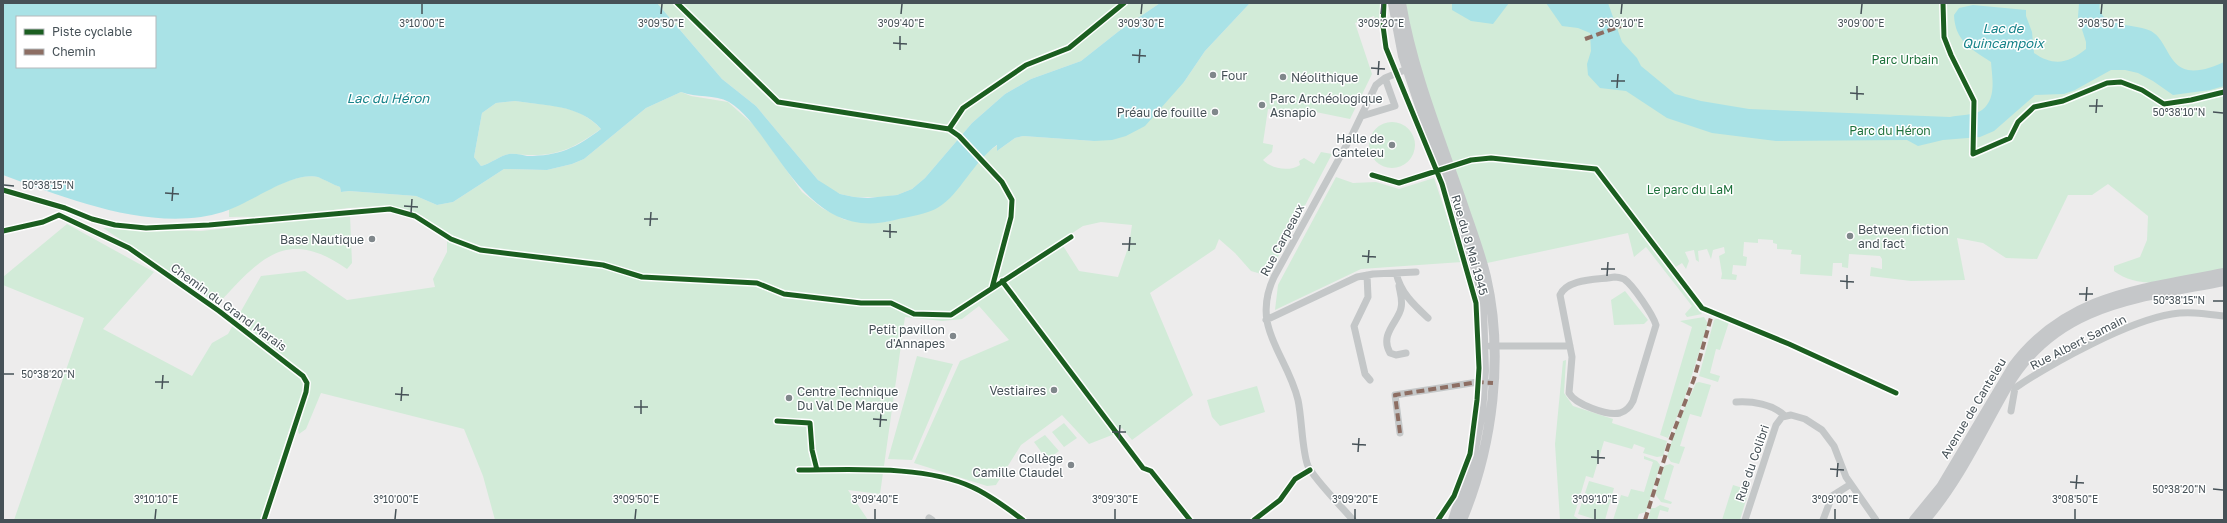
<svg xmlns="http://www.w3.org/2000/svg" width="2227" height="523" font-family="'Golos Text',sans-serif">
	<style>
		.green { fill: #d2ebd8; fill-rule: evenodd }
		.water { fill: #a9e2e6; fill-rule: evenodd }
		.lines { fill: none; stroke-linecap: round; stroke-linejoin: round }
		.street { stroke: #c4c7c8; stroke-width: 7 }
		.secondary { stroke: #c5c7c9; stroke-width: 10 }
		.quiet { stroke: #8d6e63; stroke-width: 4; stroke-dasharray: 8 4; stroke-linecap: butt }
		.cycleway-casing { stroke: #fff; stroke-width: 8 }
		.cycleway { stroke: #1b5e20; stroke-width: 5 }
		.ticks { fill: none; stroke: #465157; stroke-width: 1.5 }
		.poi-dot { fill: #80878b; stroke: #fff; stroke-width: 1.5 }
		.labels { text-anchor: middle; dominant-baseline: central; stroke-width: 3; stroke-linejoin: round; paint-order: stroke }
		.park-label { font-size: 12px; fill: #1d713b; stroke: #fff }
		.poi-label { font-size: 12px; fill: #465157; stroke: #fff; text-anchor: end }
		.street-label { font-size: 12px; fill: #465157; stroke: #fff }
		.water-label { font-size: 13px; font-style: italic; fill: #16838a; stroke: #fff }
		.ticks-label { font-size: 10px; text-anchor: middle; fill: #465157; stroke: #fff; stroke-width: 3; stroke-linejoin: round; paint-order: stroke }
	</style>
	<rect width="100%" height="100%" fill="#edecec"/>
	<path class="green" d="M657 3H1160L1119 31 1081 61 1031 79 1005 94 972 123 925 178 912 189 897 195 883 197H854L840 194 828 188 818 180 756 106 722 79Z
		M1250 3H1380L1379 29 1374 16 1355 23 1372 74 1350 119 1301 109V114L1268 109 1263 143 1273 145 1272 152 1263 160C1272 169 1289 172 1300 165L1299 161 1304 158 1314 164 1321 152 1332 154 1268 276 1251 271 1235 253 1219 239 1215 249 1150 293 1193 395 1132 440 1122 428 1112 435 1089 444 1062 415 1021 445 996 485 987 486 914 463 960 361 1009 340 979 306 962 319 942 321 905 317 880 494 848 490 868 520H495L483 476 464 429 321 393 306 429 299 434 294 415 260 520H14L84 318 3 285V277L67 224 154 272 103 329 192 376 212 343 228 334 261 276 305 271 347 300 435 287 433 279 447 252V233L422 216 390 206 348 208 290 216 229 217V209C252 200 293 171 318 177 322 178 334 185 340 187L341 192 349 191 416 196 437 205 453 202 504 169 547 170 572 164 584 159 646 108 681 92 691 96 728 102 755 126 802 192 822 208 845 220 886 222 939 207 986 153 998 145 997 151 1015 138 1023 136 1094 141 1184 82 1205 51ZM1101 222 1132 225 1129 245 1118 277 1079 271 1060 241 1083 226Z
		M1404 3H2224V270C2190 277 2144 294 2114 271V266L2140 257 2147 240 2148 216 2108 184 2092 195H2068L2037 259 2006 258 1983 243 1957 238 1965 280 1911 281 1870 276 1871 267 1882 269V259L1880 256 1849 254 1848 268 1842 267V263H1833L1832 276 1800 274 1801 255 1791 254 1792 250 1777 249V244L1773 243V240L1758 239V243L1744 242 1743 256 1747 257 1746 266 1733 265 1732 274 1737 275 1736 280 1721 279 1722 274 1719 256 1725 253 1724 247 1713 250 1711 259 1707 249 1698 251 1699 262 1696 260 1694 250 1685 252 1689 261 1686 269 1682 263 1671 270 1639 225 1637 227 1702 314 1687 317 1685 314 1692 306 1646 247 1634 257 1628 233 1487 263 1418 66Z
		M515 101C547 106 577 103 601 129 575 147 560 156 527 155 522 155 515 153 509 154 501 155 490 164 481 166L474 157 482 113 496 103Z
		M1369 145a23 23 0 1 1 46 0a23 23 0 1 1-46 0Z
		M1336 177 1353 183 1376 182 1399 189 1434 178 1462 262 1361 269 1275 310 1278 285Z
		M350 215 352 263 347 269C286 226 260 259 218 304L103 228 201 231Z
		M1625 291 1648 320 1644 324 1614 325 1611 300Z
		M1704 317 1708 324 1684 400 1668 438 1660 435 1692 327 1680 321Z
		M1718 318 1729 322 1720 350 1716 349 1710 373 1720 376 1718 382 1699 376 1714 320Z
		M917 356 953 364 912 460 888 459Z
		M1566 360 1564 393 1573 406 1613 419 1612 423 1667 441 1663 456 1657 457 1643 453 1645 448 1634 444 1632 449 1604 441 1593 478 1586 476 1574 516 1580 520H1560L1555 444 1563 361Z
		M1699 382 1711 385 1701 417 1690 414 1680 446 1685 447 1679 464 1671 462 1667 456 1677 425 1696 383Z
		M1257 386 1265 412 1220 426 1212 417 1207 400Z
		M1064 423 1077 438 1064 447 1052 432Z
		M1045 435 1059 451 1047 460 1034 442Z
		M1644 456 1657 461 1660 465 1646 512 1639 514 1637 520H1613L1621 495 1628 497 1631 489 1644 492 1653 462 1644 459Z
		M1670 464 1674 466 1664 499 1672 502 1671 504 1661 502 1655 494 1664 466Z
		M1589 481 1614 488 1605 520H1597L1578 514Z
		M1733 485 1749 490 1740 520H1722Z
		M1660 505 1669 508 1668 512 1660 510 1657 520H1648L1651 508H1655Z"/>
	<path class="water" d="M3 3H657L722 79 756 106 818 180 840 194 854 197 868 198 897 195 912 189 925 178 972 123 1005 94 1031 79 1081 61 1119 31 1160 3H1250L1205 51 1184 82 1145 126 1126 136 1112 140 1094 141 1023 136 1015 138 997 151V145C973 162 960 194 939 207 926 215 910 216 895 220 830 237 799 188 766 142 756 128 744 111 729 102 715 94 696 98 681 92L646 108 584 159 572 164 547 170 504 169 453 202 437 205 416 196 349 191 341 192 340 187C334 185 323 179 318 177 296 172 263 194 244 203 231 210 215 215 201 217 134 226 64 197 3 175ZM17 17H155V67H17ZM515 101C545 106 579 104 601 129 576 148 559 156 527 156 522 155 515 153 509 154 501 155 490 164 481 166L474 157 482 113 496 103Z
		M1452 3H1509L1493 24 1471 21 1452 10Z
		M1546 3H1608L1622 42 1637 58 1641 66 1675 94 1701 101 1749 109 1950 117C1959 115 1975 115 1982 110 1997 99 1992 77 1991 62 1971 49 1955 41 1954 15L1959 8 1973 5 2026 10V16L2032 32 2034 53C2054 67 2069 63 2086 49V42L2078 17 2079 3H2100C2094 27 2139 24 2151 31 2167 40 2168 66 2188 70 2199 72 2214 67 2224 62V86L2210 90 2173 95 2153 81 2138 73 2125 70H2111L2075 90 2064 94 2035 95 1994 131 1980 137 1943 140 1918 146 1907 140 1776 141 1712 133 1667 118 1626 91 1600 88 1588 75 1587 64 1591 51 1590 33 1578 28 1562 26Z"/>
	<g class="lines">
		<path class="street" d="M1362 116 1395 106 1385 78
			M3 231 43 222 59 215 129 248 219 311 303 376 307 383 306 392 264 520
			M1396 273C1401 293 1413 304 1428 318
			M1367 275 1368 297 1354 326 1365 374 1370 380
			M1615 277C1618 277 1621 278 1624 279 1633 285 1653 315 1656 325L1633 401C1630 407 1627 411 1620 413 1607 416 1575 404 1569 393L1572 357 1560 295C1568 278 1598 280 1615 277Z
			M1399 286C1400 292 1403 301 1401 308 1399 321 1379 334 1390 353L1396 355 1406 353
			M1266 320 1357 277 1373 274 1416 272
			M1490 346H1570
			M1736 402C1752 401 1773 404 1785 416
			M2011 411 2015 388C2052 363 2128 321 2172 314 2189 311 2207 314 2224 316
			M777 421 810 423 812 450 817 470
			M1400 433 1395 395 1478 382 1493 383
			M1143 468 1151 471 1190 520
			M799 470C851 470 925 465 972 487 990 495 1007 508 1023 520
			M929 518 932 520
			M1254 520 1280 500 1295 479 1310 470
			M1353 520C1342 507 1314 479 1308 466 1302 452 1302 418 1298 400 1287 354 1250 328 1274 277L1352 135 1376 85 1385 78 1412 67
			M1745 520 1776 425 1782 417 1791 415 1805 419 1822 430 1834 446 1846 477 1876 520
			M1823 520 1832 496 1851 484"/>
		<path class="secondary" d="M1393 3 1403 56 1470 254 1482 307 1484 371 1481 413 1471 465 1453 520
			M1401 3C1413 73 1440 138 1463 205 1471 229 1480 252 1486 277 1504 355 1493 446 1462 520
			M1914 520 1941 487 2013 366C2067 294 2143 289 2224 273
			M1925 520C1959 481 1981 432 2007 387 2056 303 2138 298 2224 281"/>
		<path class="quiet" d="M1585 39 1621 26
			M1400 433 1395 395 1478 382 1493 383
			M1645 520 1670 441 1694 379 1712 314"/>
		<defs>
			<path id="cycleway" d="M677 3 778 102 949 129 959 136 1002 182 1012 200 1011 217 992 288
				M1384 3 1383 26 1386 48 1442 184 1476 303 1479 368 1477 400 1470 454 1454 496 1438 520
				M1943 3 1944 37 1951 55 1974 101 1973 154
				M949 129 963 108 1026 65 1069 48 1124 3
				M1973 154 2010 138 2018 122 2034 107 2063 101 2107 83 2121 82 2142 90 2164 104 2191 100 2224 92
				M1372 175 1399 183 1471 160 1491 158 1596 169 1702 308 1789 344 1896 393
				M3 190 65 208 92 219 115 225 146 228 209 225 390 209 415 216 451 239 480 250 603 265 642 277 757 283 784 294 861 303H891L914 314 951 315 1071 237
				M3 231 43 222 59 215 129 248 219 311 303 376 307 383 306 392 264 520
				M1002 281 1143 468 1151 471 1190 520
				M777 421 810 423 812 450 817 470
				M799 470C851 470 925 465 972 487 990 495 1007 508 1023 520
				M1254 520 1280 500 1295 479 1310 470"/>
		</defs>
		<use href="#cycleway" class="cycleway-casing"/>
		<use href="#cycleway" class="cycleway"/>
	</g>
	<path class="ticks" d="M422 14V4M661 14 662 4M901 14 902 4M1141 14 1142 4M1381 14 1382 4M1621 14 1622 4M1861 14 1862 4M2101 14 2102 4M893 43 907 44M900 50V36M1132 55 1146 56M1139 63 1140 49M1371 68 1385 69M1378 75 1379 61M1611 81H1625M1617 88 1618 74M1850 93 1864 94M1857 100V86M2089 106H2103M2213 112 2223 113M2096 113 2097 99M4 185 14 186M165 193 179 194M172 201 173 187M404 206 418 207M411 213 412 199M644 219H658M650 226 651 212M883 231 897 232M890 238V224M1122 244H1136M1129 251 1130 237M1362 256 1376 257M1368 263 1369 250M1601 269H1615M1607 276 1608 262M1840 281 1854 282M1847 289V275M2079 294H2093M2086 301 2087 287M2213 301H2223M4 374H14M155 382H169M162 389 163 375M395 394 409 395M401 401 402 387M634 407H648M641 414V400M873 419 887 420M880 427 881 413M1112 432H1126M1119 439 1120 425M1352 444 1366 445M1358 452 1359 438M1591 457 1605 458M1598 464V450M1830 469 1844 470M1837 477 1838 463M2070 482 2084 483M2076 489 2077 475M2213 489 2223 490M155 519 156 509M395 519 396 509M635 519 636 509M875 519V509M1115 519V509M1355 519V509M1595 519V509M1835 519V509M2075 519V509"/>
	<g class="poi-dot">
		<circle cx="1213" cy="75" r="4"/>
		<circle cx="1283" cy="77" r="4"/>
		<circle cx="1262" cy="105" r="4"/>
		<circle cx="1215" cy="112" r="4"/>
		<circle cx="1392" cy="145" r="4"/>
		<circle cx="1850" cy="236" r="4"/>
		<circle cx="372" cy="239" r="4"/>
		<circle cx="953" cy="336" r="4"/>
		<circle cx="1054" cy="390" r="4"/>
		<circle cx="789" cy="398" r="4"/>
		<circle cx="1071" cy="465" r="4"/>
	</g>
	<g class="labels">
		<g class="park-label">
			<text x="1905" y="59">Parc Urbain</text>
			<text x="1890" y="130">Parc du Héron</text>
			<text x="1690" y="189">Le parc du LaM</text>
		</g>
		<g class="poi-label">
			<text x="1221" y="75" text-anchor="start">Four</text>
			<text x="1291" y="77" text-anchor="start">Néolithique</text>
			<text x="1270" y="98" text-anchor="start">Parc Archéologique<tspan x="1270" dy="14">Asnapio</tspan></text>
			<text x="1207" y="112">Préau de fouille</text>
			<text x="1384" y="138">Halle de<tspan x="1384" dy="14">Canteleu</tspan></text>
			<text x="1858" y="229" text-anchor="start">Between fiction<tspan x="1858" dy="14">and fact</tspan></text>
			<text x="364" y="239">Base Nautique</text>
			<text x="945" y="329">Petit pavillon<tspan x="945" dy="14">d'Annapes</tspan></text>
			<text x="1046" y="390">Vestiaires</text>
			<text x="797" y="391" text-anchor="start">Centre Technique<tspan x="797" dy="14">Du Val De Marque</tspan></text>
			<text x="1063" y="458">Collège<tspan x="1063" dy="14">Camille Claudel</tspan></text>
		</g>
		<g class="street-label">
			<text transform="translate(1282 240) rotate(-62)">Rue Carpeaux</text>
			<text transform="translate(1470 245) rotate(74)">Rue du 8 Mai 1945</text>
			<text transform="translate(229 307) rotate(36)">Chemin du Grand Marais</text>
			<text transform="translate(2078 342) rotate(-27)">Rue Albert Samain</text>
			<text transform="translate(1973 408) rotate(-59)">Avenue de Canteleu</text>
			<text transform="translate(1752 463) rotate(-71)">Rue du Colibri</text>
		</g>
		<g class="water-label">
			<text x="2003" y="28">Lac de<tspan x="2003" dy="15">Quincampoix</tspan></text>
			<text x="388" y="98">Lac du Héron</text>
		</g>
	</g>
	<g class="ticks-label">
		<text x="422" y="27">3°10'00"E</text>
		<text x="661" y="27">3°09'50"E</text>
		<text x="901" y="27">3°09'40"E</text>
		<text x="1141" y="27">3°09'30"E</text>
		<text x="1861" y="27">3°09'00"E</text>
		<text x="2101" y="27">3°08'50"E</text>
		<text x="1381" y="27">3°09'20"E</text>
		<text x="1621" y="27">3°09'10"E</text>
		<text x="2179" y="116">50°38'10"N</text>
		<text x="48" y="189">50°38'15"N</text>
		<text x="2179" y="304">50°38'15"N</text>
		<text x="48" y="378">50°38'20"N</text>
		<text x="2179" y="493">50°38'20"N</text>
		<text x="156" y="503">3°10'10"E</text>
		<text x="396" y="503">3°10'00"E</text>
		<text x="636" y="503">3°09'50"E</text>
		<text x="875" y="503">3°09'40"E</text>
		<text x="1115" y="503">3°09'30"E</text>
		<text x="1355" y="503">3°09'20"E</text>
		<text x="1595" y="503">3°09'10"E</text>
		<text x="1835" y="503">3°09'00"E</text>
		<text x="2075" y="503">3°08'50"E</text>
	</g>
	<rect width="2227" height="523" fill="none" stroke="#465157" stroke-width="8"/>
	<rect x="16" y="16" width="140" height="52" fill="#ffffff" stroke="#b5b9bc"/>
	<rect x="24" y="29" width="20" height="6" fill="#1b5e20" stroke="#b5b9bc"/>
	<text x="52" y="36" font-size="12" fill="#465157">Piste cyclable</text>
	<rect x="24" y="49" width="20" height="6" fill="#8d6e63" stroke="#b5b9bc"/>
	<text x="52" y="56" font-size="12" fill="#465157">Chemin</text>
</svg>
